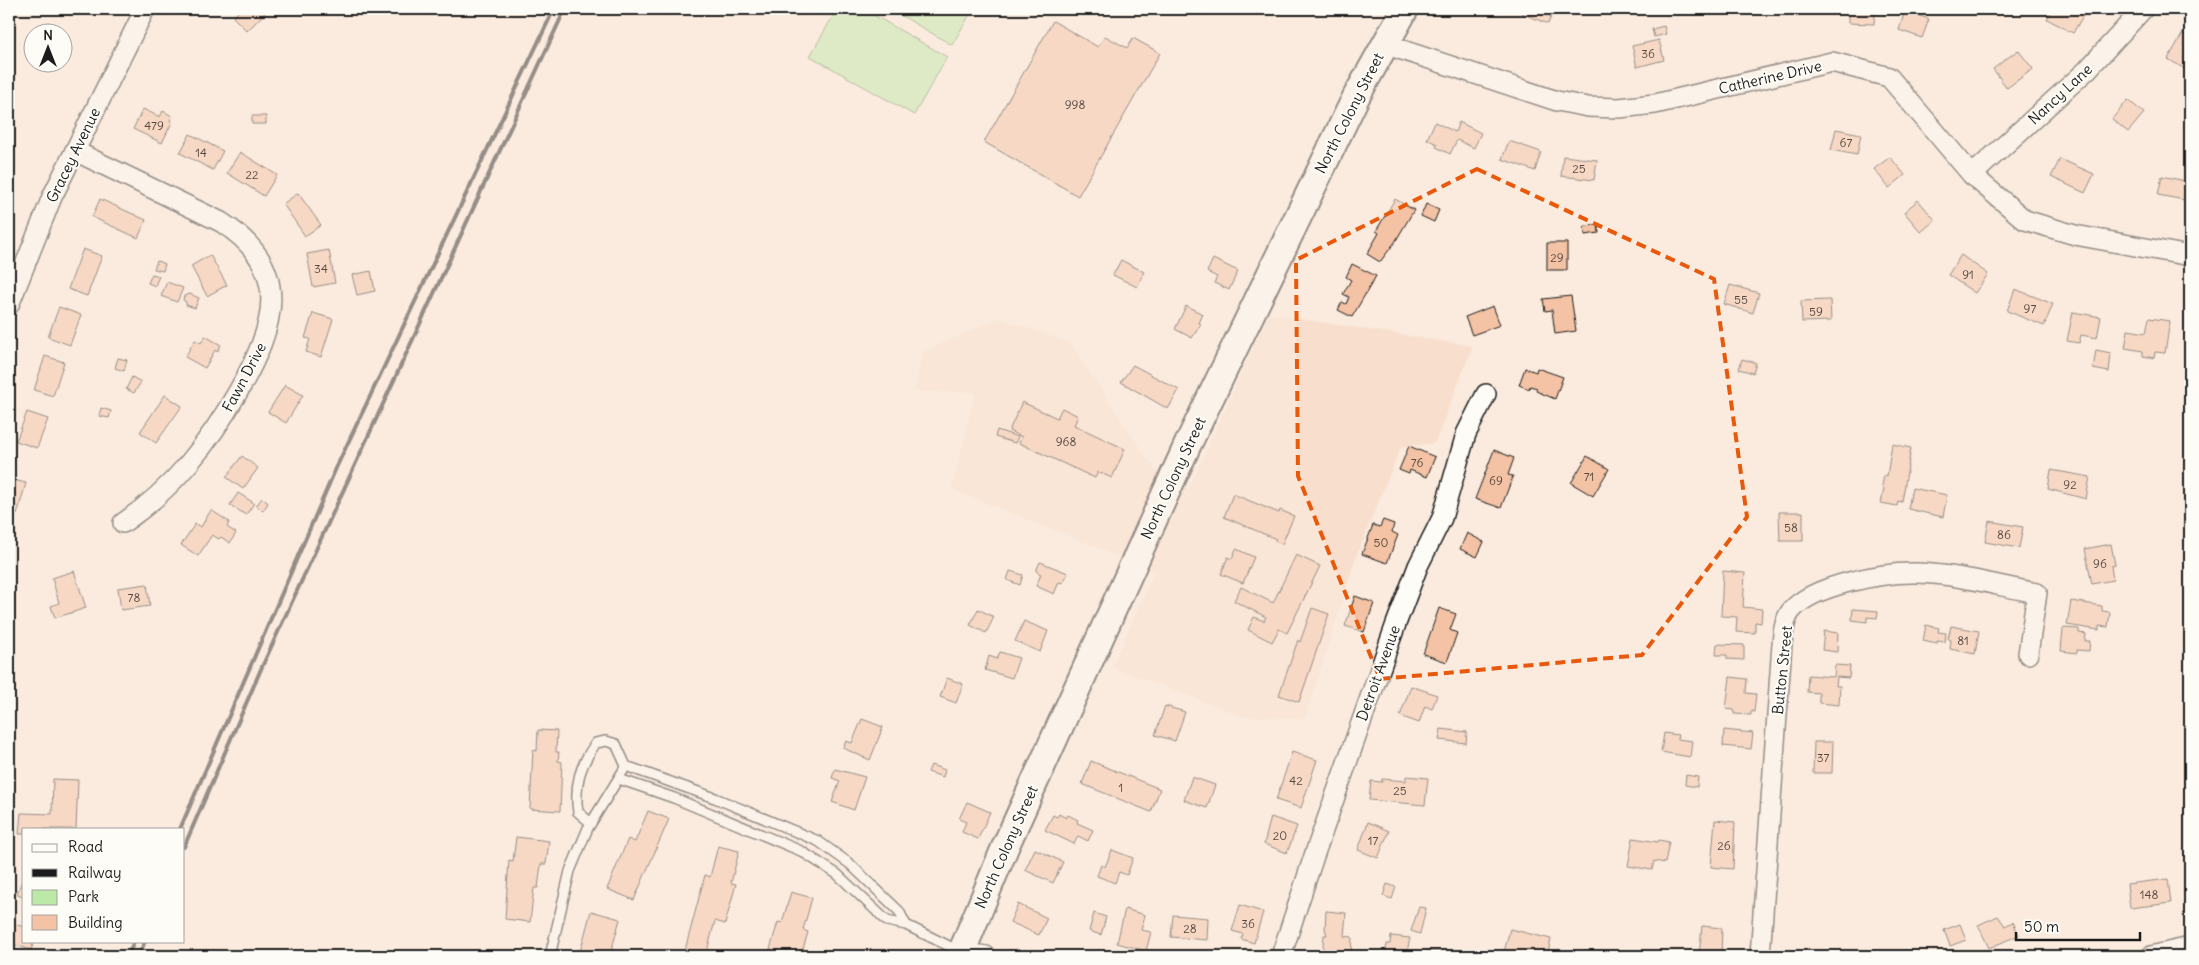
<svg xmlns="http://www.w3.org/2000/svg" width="2199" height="965" font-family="Delius,sans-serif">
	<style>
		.built { fill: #f8dfcd }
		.green { fill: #bde9a6; stroke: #6c8261 }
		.building { fill: #f4c2a4; stroke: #1c1c1c }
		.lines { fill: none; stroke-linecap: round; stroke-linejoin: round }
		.lane-casing { stroke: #1c1c1c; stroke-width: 12 }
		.street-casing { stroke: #1c1c1c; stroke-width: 22 }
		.secondary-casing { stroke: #1c1c1c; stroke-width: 30 }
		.lane { stroke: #fdfcf7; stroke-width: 9 }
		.street { stroke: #fdfcf7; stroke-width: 19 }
		.secondary { stroke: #fdfcf7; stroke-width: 26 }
		.rail { stroke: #1c1c1c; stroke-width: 4 }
		.marked { fill: none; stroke: #e8590c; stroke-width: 4; stroke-dasharray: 10 6; stroke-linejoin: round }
		.labels { text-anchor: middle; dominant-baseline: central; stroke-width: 4; stroke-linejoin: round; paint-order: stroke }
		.number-label { font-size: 12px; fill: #52463e }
		.street-label { font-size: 15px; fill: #1c1c1c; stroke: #fdfcf7 }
	</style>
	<rect width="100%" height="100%" fill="#faebde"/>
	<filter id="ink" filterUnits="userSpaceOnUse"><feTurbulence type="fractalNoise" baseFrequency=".02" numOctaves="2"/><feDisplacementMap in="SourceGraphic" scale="10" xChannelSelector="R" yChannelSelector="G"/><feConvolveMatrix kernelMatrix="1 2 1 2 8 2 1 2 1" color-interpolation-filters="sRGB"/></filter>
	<g filter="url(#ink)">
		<path class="built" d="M1269 314 1473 346 1435 443 1401 447 1356 557 1305 718 1243 716 1112 667 1155 571 952 489 975 392 915 391 922 353 998 318 1070 343 1157 473 1189 488Z"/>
		<path class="green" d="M837 9H863L947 57 914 115 810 56Z
			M890 9H973L952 45Z"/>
		<path class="building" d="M241 9H269L247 31 233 17Z
			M1523 9H1554L1548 24 1521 13Z
			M1848 9H1875L1874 24 1848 23Z
			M2052 9 2062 12 2064 9H2087L2073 33 2047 19Z
			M1905 11 1929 19 1922 38 1899 30Z
			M1053 21 1098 47 1105 36 1127 48 1133 38 1160 53 1078 196 984 142Z
			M1664 26 1666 34 1654 37 1652 29Z
			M2183 33 2190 37V72L2168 59Z
			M1659 40 1664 60 1637 67 1632 46Z
			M2018 50 2033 69 2007 88 1993 69Z
			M2128 100 2144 113 2128 132 2112 119Z
			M143 109 160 117 163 111 172 116 170 121 172 122 162 143 133 129Z
			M252 116H266V124H252Z
			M1435 122 1455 132 1459 122 1481 133 1474 148 1457 140 1450 154 1436 147 1437 144 1427 139Z
			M1836 129 1861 134 1857 155 1831 150Z
			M190 134 223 151 213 170 180 153Z
			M1509 141 1541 152 1535 171 1502 159Z
			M240 152 277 175 264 196 227 173Z
			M1563 156 1597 160 1594 180 1561 176Z
			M1890 157 1905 175 1889 188 1874 169Z
			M2060 159 2094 174 2085 193 2051 177Z
			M2162 176 2190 182V201L2158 195Z
			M298 193 321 225 305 236 283 204Z
			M100 199 146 220 138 238 92 217Z
			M1395 199 1414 210 1395 242 1380 262 1367 254 1379 233 1376 231Z
			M1918 200 1935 220 1921 232 1904 212Z
			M1426 204 1439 210 1434 222 1421 216Z
			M1598 225 1599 233 1585 235 1584 226Z
			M1547 243H1567V270H1547Z
			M83 249 102 256 87 296 68 289Z
			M329 250 335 283 313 287 307 254Z
			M210 255 227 285 207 296 191 266Z
			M1961 255 1988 274 1975 293 1948 275Z
			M1213 259 1238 271 1229 290 1214 283 1217 277 1207 272Z
			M1121 260 1144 272 1137 287 1113 275Z
			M157 261 165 264 163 271 154 269Z
			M1352 264 1376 276 1352 317 1338 310 1342 302 1346 304 1349 297 1343 294 1351 280 1346 277Z
			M371 271 375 291 357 295 352 275Z
			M152 274 159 276 155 286 148 283Z
			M167 282 183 288 177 302 161 296Z
			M1730 285 1759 293 1753 313 1724 304Z
			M2015 289 2053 304 2044 326 2007 311Z
			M190 294 199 298 195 308 186 305V302L183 300 184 296Z
			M1571 296 1576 331 1555 334 1552 310 1545 311 1543 299Z
			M1830 300 1831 321 1802 322 1801 301Z
			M1186 306 1203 314 1199 323 1201 324 1192 338 1175 329Z
			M1493 306 1500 325 1472 335 1465 317Z
			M59 307 81 315 70 345 48 337Z
			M2073 312 2101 317 2097 338 2081 335 2079 343 2067 341Z
			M313 313 333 319 321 357 306 352 310 339 305 338Z
			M2149 318 2170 321 2165 353 2155 352 2154 358 2143 356V351L2125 348 2128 330 2146 333Z
			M205 336 221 345 217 352 215 350 205 368 185 357 195 340 201 343Z
			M2096 350 2111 353 2109 372 2093 369Z
			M45 356 64 362 53 396 34 390Z
			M118 358 127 360 124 371 115 368Z
			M1742 359 1756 363 1753 373 1739 369Z
			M1133 365 1179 390 1168 409 1121 382Z
			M1525 368 1536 372 1537 368 1563 377 1555 399 1536 391 1537 388 1530 386 1529 389 1519 385Z
			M132 377 141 382 134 393 126 389Z
			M285 385 303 395 286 423 268 412Z
			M165 395 182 406 156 443 140 432Z
			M1022 402 1057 418 1062 408 1078 416 1074 425 1125 449 1112 478 1098 472 1095 478 1019 443 1022 437 1009 431Z
			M101 408 111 411 109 418 99 416Z
			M27 412 48 419 37 448 16 441Z
			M997 430 1018 437 1015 443 995 437Z
			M1892 444 1911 448 1902 502 1898 501 1897 506 1881 503 1884 489 1882 486 1884 475 1887 476Z
			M1409 446 1435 457 1427 477 1410 470 1409 474 1399 470Z
			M1494 450 1514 458 1508 475 1513 476 1501 508 1475 499Z
			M242 456 258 468 243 489 226 477Z
			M1587 456 1609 469 1593 496 1571 483Z
			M2051 470 2090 477 2086 499 2048 489Z
			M9 479 26 483 17 515 9 513Z
			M1912 488 1947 495 1943 517 1908 509Z
			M238 493 254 503 246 515 230 505Z
			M1233 494 1279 513 1280 510 1294 516 1282 544 1275 541 1276 539 1224 517Z
			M262 498 268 503 263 511 256 506Z
			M211 510 229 522 227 527 236 533 230 543 221 537 219 539 212 535 198 556 181 545 195 524 201 527Z
			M1779 512H1803V541H1780Z
			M1383 520 1394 524 1392 532 1398 535 1387 563 1362 554 1373 525 1380 527Z
			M1989 521 2023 527 2019 548 1985 542Z
			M1467 533 1484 542 1477 557 1460 549Z
			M2111 544 2115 565 2111 566 2113 580 2092 584 2085 549Z
			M1236 549 1254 557 1243 583 1221 574 1228 557 1232 559Z
			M1296 555 1320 566 1287 633 1279 629 1272 642 1248 630 1254 617 1264 621 1266 617 1234 601 1241 587 1273 603Z
			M1040 562 1068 573 1063 583 1059 582 1054 594 1036 586 1041 574 1036 571Z
			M74 571 86 608 55 618 51 606 59 603 52 578Z
			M1010 571 1023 575 1020 585 1007 580Z
			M1723 571 1745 573 1743 607 1762 609 1761 623 1755 622V633L1736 632 1737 617 1721 616Z
			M147 584 150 606 121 610 118 588Z
			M1355 596 1374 603 1364 632 1345 626Z
			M2071 601 2102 606V611L2110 612 2108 627 2099 626V630L2067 625Z
			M1312 608 1329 614 1299 702 1279 695 1298 640 1300 642Z
			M1439 608 1456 614 1450 630 1457 633 1447 662 1423 654Z
			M978 609 994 617 986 633 970 625Z
			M1853 609 1878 611 1877 618 1867 617V622L1852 620Z
			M1024 621 1048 631 1040 652 1015 641Z
			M1926 625 1939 628 1938 632 1946 633 1945 642 1937 641V644L1923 641Z
			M1951 626 1979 631 1975 654 1950 649 1951 640 1948 639Z
			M2063 628 2079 629V633L2086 634 2085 641H2090L2089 651 2077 650V653L2061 651Z
			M1824 631 1838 633 1837 652 1822 650Z
			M1717 644 1744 645V660L1727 659V655H1716Z
			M1000 652 1019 658 1012 678 985 670 989 656 997 659Z
			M1835 665 1850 666 1849 678 1837 677 1836 686H1840L1839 705 1819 703V693L1807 692 1808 675 1834 677Z
			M1730 677 1747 679 1746 693 1756 694 1754 712 1751 711V715L1734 714V710L1726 709Z
			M947 678 963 684 956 703 940 697Z
			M1411 686 1437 695 1432 709 1425 706 1419 723 1400 716Z
			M1165 706 1185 712 1175 741 1155 735Z
			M862 719 883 727 870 760 843 748 846 741 852 743Z
			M1441 729 1467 732 1466 743 1439 740Z
			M538 730 557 731 556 752H559L558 761 562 762 560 811 530 809 533 750 537 751Z
			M1724 730 1753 733 1751 749 1723 746Z
			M1664 733 1678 735 1677 739 1692 741 1690 757 1661 752Z
			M1814 742H1833L1832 773H1813Z
			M1292 752 1317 760 1301 808 1276 800Z
			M1091 761 1160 789 1151 812 1082 784Z
			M931 765 945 770 943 777 928 772Z
			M835 769 865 777 854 810 832 802 840 781 832 778Z
			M1686 775 1698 777 1697 787 1685 785Z
			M1406 776 1428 778 1425 805 1369 800 1371 781 1382 782V779L1406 781Z
			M1192 777 1215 785 1207 808 1184 800Z
			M53 779 78 780 76 829H24V834H19L21 813 52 814Z
			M967 802 990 812 978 839 962 832 966 822 959 819Z
			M648 811 669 819 634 900 607 889 628 839 635 842Z
			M1059 814 1066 818 1068 815 1078 820 1077 823 1093 830 1088 841 1078 836 1074 844 1045 830 1053 815 1057 817Z
			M1271 817 1297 826 1287 853 1264 844Z
			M1715 820 1735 822 1733 869 1711 867Z
			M1368 822 1389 831 1378 858 1358 850Z
			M516 837 549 841 546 864H541L538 888H534L530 922 505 919 509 860 513 861Z
			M1633 838 1658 842 1659 840 1669 842 1665 863 1654 861 1652 870 1628 866Z
			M718 846 739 851 731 883 736 884 725 924 715 921 706 955 685 950 705 875 710 877Z
			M1035 849 1063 862 1053 883 1025 870Z
			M1112 850 1133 858 1127 875 1119 872 1115 883 1097 876 1101 865 1105 867Z
			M24 875V896L17 894Z
			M2168 879 2171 903 2130 908 2127 884Z
			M1387 884 1396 887 1392 899 1383 896Z
			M791 892 812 898 803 930 808 932 801 956H768L778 922 782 923Z
			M1018 904 1047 918 1039 935 1010 922Z
			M1240 905 1263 912 1254 943 1241 939 1243 934 1232 931Z
			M1419 907 1426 908 1420 934 1411 931Z
			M1125 909 1145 915 1141 930 1151 932 1146 951 1117 943Z
			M591 911 620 919 610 956H579Z
			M1326 911 1346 913 1344 936 1352 937 1351 956H1322L1324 935H1327L1325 929Z
			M1094 913 1106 917 1101 935 1089 931Z
			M1173 915 1208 918 1207 940 1171 937Z
			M1998 916 2005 926 2013 922 2019 935 1989 948 1978 925Z
			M9 922 24 927V941H34L31 950 9 943Z
			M1960 924 1966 940 1950 946 1944 930Z
			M1702 926 1722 928 1721 956H1699Z
			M1510 929 1551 939 1547 956 1533 954V956H1503Z
			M1391 936 1410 938 1406 956H1385L1387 944H1390Z
			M1585 950 1601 952 1602 954 1624 956H1584Z
			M1427 951 1443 952V956H1427Z"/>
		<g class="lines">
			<defs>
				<path id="lane" d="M619 779 674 798 801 851 837 874 887 921 906 925 899 911 850 864 818 841 715 798 626 766
					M906 925 959 951
					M550 956 570 871 588 828 626 766 616 744 606 741 596 743C580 765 574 785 578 812L591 823"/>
				<path id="street" d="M1384 44 1557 101 1588 107 1619 108 1655 104 1832 62 1889 77 1972 175 2025 220 2075 235 2190 256
					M75 151 221 222C294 268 275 326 239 390 209 443 174 488 123 523
					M1972 175 2087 70 2143 9
					M9 305 52 197 145 9
					M961 952 986 956
					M1281 956 1314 856 1396 624 1418 566 1442 518 1466 434 1486 394
					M1760 956 1782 644C1783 633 1784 620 1791 611 1812 585 1884 572 1917 573 1957 574 1998 586 2037 593L2028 654
					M2151 956 2190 947"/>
				<path id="secondary" d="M960 956 1006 845 1188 444 1356 97 1405 9"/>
			</defs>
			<use href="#lane" class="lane-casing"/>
			<use href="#street" class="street-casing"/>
			<use href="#secondary" class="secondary-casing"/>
			<use href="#lane" class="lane"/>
			<use href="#street" class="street"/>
			<use href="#secondary" class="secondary"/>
			<path class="rail" d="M180 829 336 468 554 9
				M184 847 261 669 565 9
				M128 956 134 941
				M139 956 145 941"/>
		</g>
	</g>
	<path d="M0 0H2199V965H0ZM1477 169 1714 279 1747 517 1642 655 1380 679 1298 476 1296 260Z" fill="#faebde" fill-opacity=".55" fill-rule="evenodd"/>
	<path class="marked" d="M1477 169 1714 279 1747 517 1642 655 1380 679 1298 476 1296 260Z"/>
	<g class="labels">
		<g class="number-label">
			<text x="1648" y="53">36</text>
			<text x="1075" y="104">998</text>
			<text x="154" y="125">479</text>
			<text x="1846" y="142">67</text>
			<text x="201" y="152">14</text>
			<text x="1579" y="168">25</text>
			<text x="252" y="174">22</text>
			<text x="1557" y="257">29</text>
			<text x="321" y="268">34</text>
			<text x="1968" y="274">91</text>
			<text x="1741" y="299">55</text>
			<text x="2030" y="308">97</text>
			<text x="1816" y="311">59</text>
			<text x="1066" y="441">968</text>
			<text x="1417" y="462">76</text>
			<text x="1589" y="476">71</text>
			<text x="1496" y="480">69</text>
			<text x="2070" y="484">92</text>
			<text x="1791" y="527">58</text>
			<text x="2004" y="534">86</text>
			<text x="1381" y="542">50</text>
			<text x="2100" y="563">96</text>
			<text x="134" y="597">78</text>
			<text x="1963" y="640">81</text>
			<text x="1823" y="757">37</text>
			<text x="1296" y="780">42</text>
			<text x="1121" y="787">1</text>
			<text x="1400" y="790">25</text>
			<text x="1280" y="835">20</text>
			<text x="1373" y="840">17</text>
			<text x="1724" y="845">26</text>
			<text x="2149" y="894">148</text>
			<text x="1248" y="923">36</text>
			<text x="1190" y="928">28</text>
		</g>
		<g class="street-label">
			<text transform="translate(1770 77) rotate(-13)">Catherine Drive</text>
			<text transform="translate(2060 94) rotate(-43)">Nancy Lane</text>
			<text transform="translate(1349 113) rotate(-63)">North Colony Street</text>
			<text transform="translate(73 155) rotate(-64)">Gracey Avenue</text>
			<text transform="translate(244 377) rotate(-62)">Fawn Drive</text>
			<text transform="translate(1173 478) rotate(-65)">North Colony Street</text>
			<text transform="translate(1782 670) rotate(-84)">Button Street</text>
			<text transform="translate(1378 673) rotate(-70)">Detroit Avenue</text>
			<text transform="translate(1006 847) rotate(-66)">North Colony Street</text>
		</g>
	</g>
	<rect width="2199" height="965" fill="none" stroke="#fdfcf7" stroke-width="30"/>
	<rect x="15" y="15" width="2169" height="935" fill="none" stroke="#1c1c1c" stroke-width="2" filter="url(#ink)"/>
	<rect x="22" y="828" width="162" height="115" fill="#fdfcf7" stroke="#a3a29f"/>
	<rect x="32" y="844" width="25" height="8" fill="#fdfcf7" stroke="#a3a29f"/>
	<text x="68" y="852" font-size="15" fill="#1c1c1c">Road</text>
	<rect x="32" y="869" width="25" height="8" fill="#1c1c1c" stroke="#a3a29f"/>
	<text x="68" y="878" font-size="15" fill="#1c1c1c">Railway</text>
	<rect x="32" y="890" width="25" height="15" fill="#bde9a6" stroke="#a3a29f"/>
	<text x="68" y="902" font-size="15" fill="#1c1c1c">Park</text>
	<rect x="32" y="915" width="25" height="15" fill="#f4c2a4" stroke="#a3a29f"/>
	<text x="68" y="928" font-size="15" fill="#1c1c1c">Building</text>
	<g transform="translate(48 48)"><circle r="24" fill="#fdfcf7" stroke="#a3a29f"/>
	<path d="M0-4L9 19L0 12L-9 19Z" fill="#1c1c1c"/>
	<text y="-8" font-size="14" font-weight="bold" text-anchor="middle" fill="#1c1c1c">N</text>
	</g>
	<path d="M2016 932v8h124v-8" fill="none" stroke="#1c1c1c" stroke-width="2.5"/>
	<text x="2024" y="932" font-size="15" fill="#1c1c1c" stroke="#fdfcf7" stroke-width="4" paint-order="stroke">50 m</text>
</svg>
